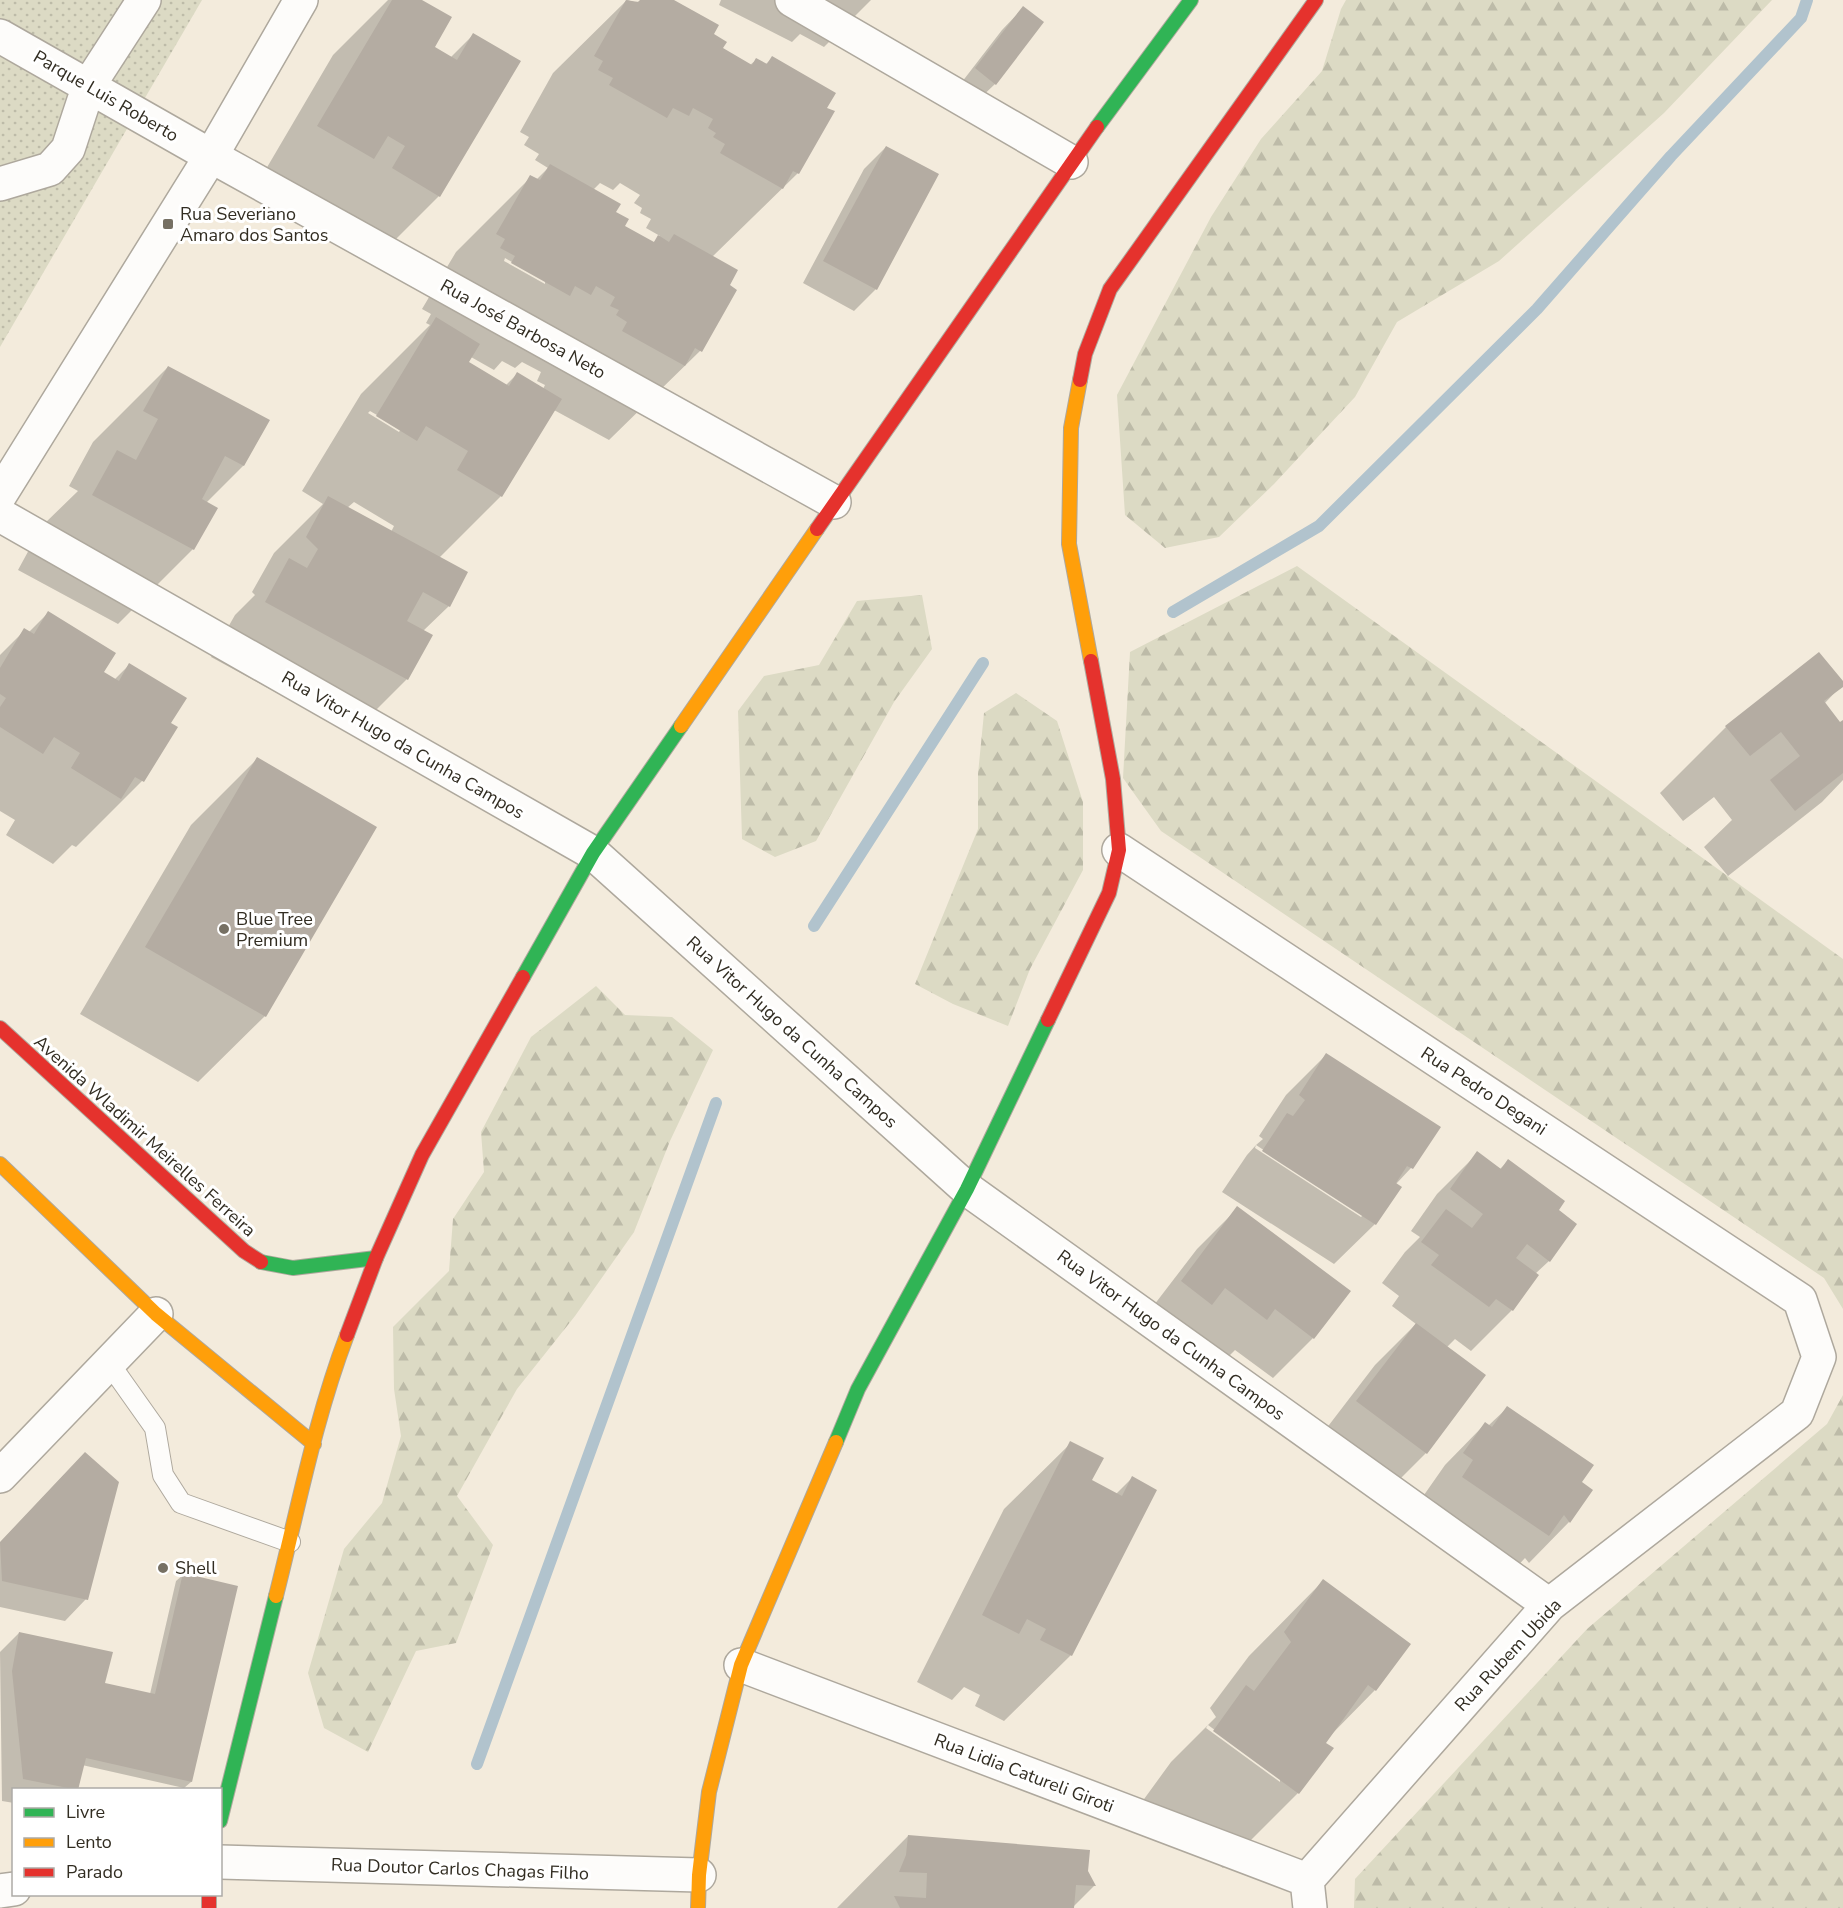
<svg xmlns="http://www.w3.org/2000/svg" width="1843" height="1908" font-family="'Nunito Sans',sans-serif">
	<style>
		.grass { fill: url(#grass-dots) }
		.forest { fill: url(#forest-firs) }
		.shadow { fill: #0003; fill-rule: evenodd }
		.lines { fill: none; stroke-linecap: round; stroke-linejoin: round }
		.stream { stroke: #b1c3cd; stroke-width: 12 }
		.building { fill: #b4aca2 }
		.lane-casing { stroke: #aea89d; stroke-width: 22 }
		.street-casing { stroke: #aea89d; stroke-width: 36 }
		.fast-casing { stroke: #aea89d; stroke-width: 16 }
		.slow-casing { stroke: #aea89d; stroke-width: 16 }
		.jam-casing { stroke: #aea89d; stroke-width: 16 }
		.lane { stroke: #fdfcfa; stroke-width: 20 }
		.street { stroke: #fdfcfa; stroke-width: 33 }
		.fast { stroke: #30b455; stroke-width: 14 }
		.slow { stroke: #ff9f0a; stroke-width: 14 }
		.jam { stroke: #e5322d; stroke-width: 14 }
		.poi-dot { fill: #767063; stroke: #fff; stroke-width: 2 }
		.labels { text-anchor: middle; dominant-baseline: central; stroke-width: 6; stroke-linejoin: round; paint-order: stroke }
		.street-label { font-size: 18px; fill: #322d22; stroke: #fff }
		.poi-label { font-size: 18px; fill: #322d22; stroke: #fff; text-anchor: start }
	</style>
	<defs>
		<pattern id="grass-dots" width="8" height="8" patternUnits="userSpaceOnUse" patternTransform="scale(1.5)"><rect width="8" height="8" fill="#dcdac4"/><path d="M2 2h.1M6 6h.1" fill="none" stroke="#bdbba8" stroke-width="1.8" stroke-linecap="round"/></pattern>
		<pattern id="forest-firs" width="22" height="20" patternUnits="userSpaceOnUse" patternTransform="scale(1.5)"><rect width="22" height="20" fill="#dcdac4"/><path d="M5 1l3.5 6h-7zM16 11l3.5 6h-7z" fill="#bdbba8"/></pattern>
	</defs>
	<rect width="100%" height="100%" fill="#f3ebdc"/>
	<path class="grass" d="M0 0H202L0 347Z"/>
	<path class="forest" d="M1346 0H1772L1664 113 1499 261 1397 322 1355 397 1274 484 1219 537 1165 548 1125 515 1117 395 1211 217 1261 139 1322 71 1341 9Z
		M1297 566 1843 959V1309L1824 1278 1161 831 1123 778 1130 652Z
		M922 595 932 649 894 702 816 841 775 857 742 839 738 711 764 676 819 665 857 601Z
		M1016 693 1057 721 1083 802V870L1030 969 1008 1026 953 1004 915 984 978 829V774L984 713Z
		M596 986 625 1015 672 1017 713 1050 670 1141 634 1232 575 1316 517 1389 457 1496 493 1545 456 1643 416 1651 368 1752 324 1728 308 1673 344 1549 382 1503 401 1436 394 1389 393 1327 449 1271 453 1219 484 1172 481 1132 531 1037Z
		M1843 1395V1908H1354L1355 1879 1587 1629 1827 1424Z"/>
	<path class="shadow" d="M388 0H419L433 47 450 58 473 35 439 196 373 262 252 193 333 55Z
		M627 0 634 2 671 0 712 35 721 49 750 65 756 60 765 65 772 58 825 108 798 173 712 257 700 351 609 440 554 410 501 496 439 558 449 606 423 631 407 679 352 734 211 657 235 615 255 595 252 592 274 553 323 504 302 491 361 394 430 325 426 323 431 314 422 309 456 252 531 177 536 180 548 168 535 160 539 154 524 145 529 137 520 132 553 73ZM600 183 613 190 620 183 640 195 634 203 642 208 640 213 651 219 646 228 660 236 653 243 623 227 614 212 593 190ZM505 258 545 281V284L504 261ZM471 357 494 370 502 361 515 368 522 362 541 372 537 381 545 385 543 389 517 374 505 386 467 363ZM370 411 401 429 399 432 368 413ZM354 502 394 526 391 532 347 508Z
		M721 0H871L824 47 800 34 792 42 719 5Z
		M1023 8 995 84 973 105 955 91 1002 30Z
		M886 147 876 289 854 311 803 283 864 169Z
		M168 367 268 420 243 466 206 503 193 549 118 624 18 570 42 526 78 491 69 486 93 442Z
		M48 613 102 673 114 680 129 665 142 781 76 847 72 845 53 864 6 835 15 820 0 811V655L25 630 28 633Z
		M1843 684 1824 704 1840 724 1843 722V780L1822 802 1728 876 1704 847 1732 820 1714 797 1683 821 1660 793 1726 727Z
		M257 759 265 1016 198 1082 80 1014 191 825Z
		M1326 1055 1439 1127 1411 1168 1396 1184 1375 1224 1334 1264 1222 1192 1247 1155 1256 1145 1255 1148 1361 1217 1363 1215 1256 1145 1263 1139 1259 1136 1286 1095Z
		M1478 1153 1500 1169 1508 1161 1557 1211 1549 1261 1535 1274 1537 1276 1512 1310 1471 1351 1455 1339 1446 1348 1484 1375 1426 1453 1385 1494 1316 1442 1375 1365 1416 1324 1392 1306 1399 1296 1382 1283 1405 1252 1420 1237 1411 1231 1437 1194Z
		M1238 1208 1313 1338 1273 1378 1235 1350 1225 1360 1141 1322 1197 1249Z
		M1507 1408 1580 1482 1591 1490 1569 1522 1529 1563 1525 1558 1508 1576 1422 1518 1434 1501 1424 1495 1445 1465 1485 1424 1488 1426Z
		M1071 1443 1090 1481 1116 1494 1132 1478 1071 1655 1004 1721 975 1706 980 1695 964 1687 952 1700 917 1682 1004 1509Z
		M64 1475 86 1599 65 1621 0 1607V1543Z
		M183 1575 191 1782 184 1788 82 1765 76 1790H14V1803L2 1801 0 1652 19 1633 103 1684 150 1694 176 1581Z
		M1323 1581 1409 1644 1375 1690 1325 1741 1298 1793 1223 1868 1139 1806 1171 1762 1216 1717 1210 1708 1249 1656ZM1208 1725 1280 1778V1782L1206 1728Z
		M908 1836 1087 1871 1094 1886 1072 1908H837Z"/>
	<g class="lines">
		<path class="stream" d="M1173 612 1319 526 1537 309 1671 156 1801 18 1807 0
			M814 926 983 663
			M477 1764 716 1103"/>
	</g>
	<path class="building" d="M392 0H422L452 17 435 47 457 60 473 33 521 61 440 197 392 168 405 146 388 136 374 159 317 126Z
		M626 0 638 2 640 0H674L719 25 714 34 727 42 723 48 752 65 756 58 767 64 772 56 836 93 827 108 835 111 799 174 793 171 783 189 720 153 725 144 713 137 716 133 708 128 713 119 693 108 689 116 673 108 667 118 609 85 613 78 598 70 603 61 594 56Z
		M1023 6 1044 22 996 85 975 68Z
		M886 146 939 174 877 290 823 261Z
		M550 164 621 204 616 212 629 219 625 226 654 242 658 235 669 242 674 234 738 270 730 285 737 290 702 352 695 348 685 366 622 331 627 322 616 315 619 310 610 306 615 297 596 286 591 295 575 286 570 296 511 263 515 256 500 248 505 239 496 234 530 175 540 180Z
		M436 317 480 344 469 362 509 386 517 372 562 399 502 497 457 470 468 451 426 426 417 441 376 416Z
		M168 366 270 420 244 466 225 456 202 499 218 508 194 550 92 495 117 450 136 460 158 419 143 411Z
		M328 496 468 572 450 607 423 592 407 621 433 635 408 680 265 602 289 558 307 568 318 549 306 537Z
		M48 611 116 653 104 672 119 681 129 663 187 698 171 723 178 727 144 782 135 777 121 799 71 768 80 753 54 737 43 754 0 727V707L6 698 0 694V668L24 628 34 634Z
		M1819 652 1843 681V687L1824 701 1840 722 1843 720V773L1795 811 1770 780 1800 756 1781 732 1750 756 1725 726Z
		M257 757 377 827 266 1017 145 947Z
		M1326 1053 1441 1127 1413 1169 1407 1166 1396 1183 1402 1187 1376 1225 1262 1151 1287 1113 1293 1116 1305 1100 1299 1095Z
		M1477 1151 1501 1169 1508 1159 1565 1201 1559 1210 1577 1224 1550 1262 1527 1244 1516 1258 1539 1275 1513 1311 1496 1299 1489 1307 1431 1265 1439 1255 1421 1242 1446 1209 1472 1228 1483 1214 1450 1189Z
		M1237 1206 1351 1291 1314 1339 1275 1309 1267 1320 1225 1288 1212 1305 1181 1281Z
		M1416 1323 1486 1375 1427 1454 1356 1401Z
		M1507 1406 1594 1465 1582 1482 1593 1490 1570 1523 1564 1515 1549 1536 1462 1477 1473 1460 1463 1453 1485 1422 1492 1427Z
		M1070 1441 1104 1458 1092 1480 1122 1496 1132 1476 1157 1490 1072 1656 1040 1640 1046 1629 1027 1619 1019 1634 982 1615Z
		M85 1452 119 1482 88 1600 2 1581 0 1542Z
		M183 1573 238 1586 192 1782 86 1758 78 1790 23 1779 12 1671 19 1632 113 1652 105 1683 155 1694Z
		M1323 1579 1411 1644 1376 1691 1368 1685 1326 1743 1334 1748 1299 1794 1213 1731 1246 1685 1254 1691 1291 1642 1284 1632Z
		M908 1835 1090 1850 1088 1871 1096 1886 1076 1885 1074 1908H900L894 1896 926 1898 927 1873 899 1872 906 1855Z"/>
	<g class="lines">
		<defs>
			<path id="lane" d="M109 1363 155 1428 163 1475 181 1503 290 1542"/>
			<path id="street" d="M792 0 1071 162
				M0 36 211 156 834 502
				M0 184 50 169 68 149 89 85 144 0
				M0 495 211 156 301 0
				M0 515 593 853 967 1189 1549 1605
				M1119 850 1800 1300 1819 1357 1797 1413 1549 1605 1307 1880 1310 1908
				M0 1476 156 1314
				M741 1665 1307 1880
				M220 1862 699 1875
				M0 1891 14 1889"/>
			<path id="fast" d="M1097 127 1191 0
				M523 977 593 853 681 726
				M261 1262 293 1268 376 1258
				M836 1442 858 1389 967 1189 1048 1020
				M220 1821 276 1596"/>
			<path id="slow" d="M1080 380 1071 428 1069 544 1091 661
				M681 726 817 529
				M0 1164 156 1314 314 1444
				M276 1596C298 1509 315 1419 347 1335
				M698 1908 699 1875 709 1792 741 1665 836 1442"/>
			<path id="jam" d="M1080 380 1085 354 1110 289 1316 0
				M817 529 1097 127
				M1048 1020 1109 893 1119 850 1113 779 1091 661
				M0 1028 244 1251 261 1262
				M347 1335 376 1258 422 1155 523 977
				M209 1894V1908"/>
		</defs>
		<use href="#lane" class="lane-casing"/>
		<use href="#street" class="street-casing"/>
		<use href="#fast" class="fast-casing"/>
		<use href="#slow" class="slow-casing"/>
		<use href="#jam" class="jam-casing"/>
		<use href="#lane" class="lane"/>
		<use href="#street" class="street"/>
		<use href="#fast" class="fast"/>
		<use href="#slow" class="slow"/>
		<use href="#jam" class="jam"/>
	</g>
	<g class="poi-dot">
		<rect x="162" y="218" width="12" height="12" rx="3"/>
		<circle cx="224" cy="929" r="6"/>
		<circle cx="163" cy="1568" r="6"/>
	</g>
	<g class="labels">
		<g class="street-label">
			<text transform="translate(106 96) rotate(30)">Parque Luis Roberto</text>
			<text transform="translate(523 329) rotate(29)">Rua José Barbosa Neto</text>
			<text transform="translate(403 745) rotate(30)">Rua Vitor Hugo da Cunha Campos</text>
			<text transform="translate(792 1032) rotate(42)">Rua Vitor Hugo da Cunha Campos</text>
			<text transform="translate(1484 1091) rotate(33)">Rua Pedro Degani</text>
			<text transform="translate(145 1136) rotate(42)">Avenida Wladimir Meirelles Ferreira</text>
			<text transform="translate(1171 1335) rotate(36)">Rua Vitor Hugo da Cunha Campos</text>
			<text transform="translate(1508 1655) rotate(-47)">Rua Rubem Ubida</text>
			<text transform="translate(1024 1773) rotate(21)">Rua Lidia Catureli Giroti</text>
			<text transform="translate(460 1869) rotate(2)">Rua Doutor Carlos Chagas Filho</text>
		</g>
		<g class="poi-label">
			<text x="180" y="214">Rua Severiano<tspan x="180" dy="21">Amaro dos Santos</tspan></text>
			<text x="236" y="919">Blue Tree<tspan x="236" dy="21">Premium</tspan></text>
			<text x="175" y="1568">Shell</text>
		</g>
	</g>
	<rect x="12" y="1788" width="210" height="108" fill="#ffffff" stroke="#adaba7" stroke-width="1.5"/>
	<rect x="24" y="1808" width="30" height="9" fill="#30b455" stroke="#adaba7" stroke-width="1.5"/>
	<text x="66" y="1818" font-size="18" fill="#322d22">Livre</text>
	<rect x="24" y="1838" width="30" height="9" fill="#ff9f0a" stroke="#adaba7" stroke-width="1.5"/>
	<text x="66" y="1848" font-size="18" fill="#322d22">Lento</text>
	<rect x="24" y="1868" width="30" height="9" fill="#e5322d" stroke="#adaba7" stroke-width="1.5"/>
	<text x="66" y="1878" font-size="18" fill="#322d22">Parado</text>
</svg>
